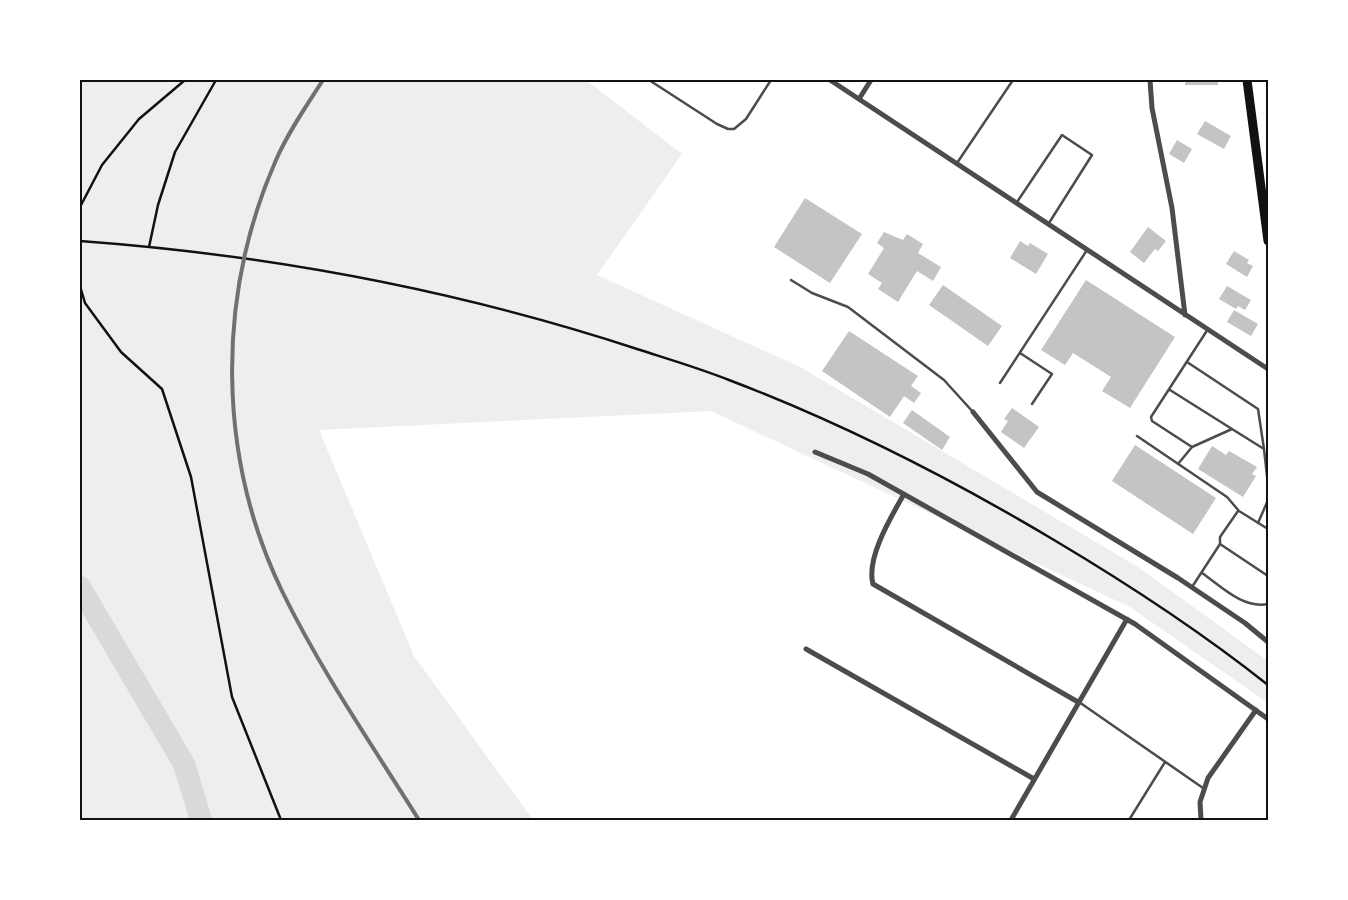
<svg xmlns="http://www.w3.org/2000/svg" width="1348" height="900" font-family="Figtree,sans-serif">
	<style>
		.green { fill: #eee }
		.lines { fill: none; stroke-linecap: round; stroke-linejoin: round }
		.river { stroke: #d9d9d9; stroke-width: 22 }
		.building { fill: #c4c4c4 }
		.path { stroke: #111; stroke-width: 2.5 }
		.service { stroke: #4c4c4c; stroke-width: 2.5 }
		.minor { stroke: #4c4c4c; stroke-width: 5 }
		.primary { stroke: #111; stroke-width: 9 }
		.rail { stroke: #707070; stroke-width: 4 }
		.neatline { fill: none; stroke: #111; stroke-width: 2 }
	</style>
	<rect width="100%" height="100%" fill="#fff"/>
	<path class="green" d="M80 80H586L682 154 597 275 800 367 1138 567 1268 661V703L1130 607 711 411 319 430 414 656 533 820H80Z"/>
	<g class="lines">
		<path class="river" d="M80 587 184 764 201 820"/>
	</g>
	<path class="building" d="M1185 80H1218V85H1185Z
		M1205 121 1231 136 1224 149 1197 134Z
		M1177 140 1192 149 1184 163 1169 154Z
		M805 198 862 234 830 283 774 247Z
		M1148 227 1166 241 1158 251 1155 249 1144 263 1130 252Z
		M884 232 903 240 907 234 923 244 918 253 941 267 933 281 917 271 898 302 878 289 882 283 868 274 884 248 877 243Z
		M1020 241 1028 246 1030 243 1048 254 1036 274 1010 258Z
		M1234 251 1249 260 1247 263 1253 266 1247 277 1226 264Z
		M1086 280 1175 337 1130 408 1102 391 1111 377 1073 353 1065 365 1041 350Z
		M943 285 1002 326 988 346 929 305Z
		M1227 286 1251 300 1245 310 1238 306 1236 309 1219 299Z
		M1234 310 1258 324 1251 336 1227 322Z
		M849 331 918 376 911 386 921 393 914 403 904 396 890 417 822 371Z
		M1012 408 1039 427 1024 448 1001 432 1008 421 1004 419Z
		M912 410 950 437 942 450 903 423Z
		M1135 445 1216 498 1193 534 1112 481Z
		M1212 446 1226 455 1229 451 1257 467 1252 474 1256 476 1243 497 1198 469Z"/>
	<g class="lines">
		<path class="path" d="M80 207 102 165 139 119 185 80
			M80 241C272 255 454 289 637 349 668 359 699 368 729 380 842 423 950 478 1054 540 1128 584 1200 631 1268 685
			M149 247 158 205 175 152 216 80
			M80 286 85 303 121 352 162 389 191 477 232 697 281 820"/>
		<path class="service" d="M649 80 717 124 728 129H734L746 119 771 80
			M957 163 1013 80
			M1017 202 1062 135 1092 155 1049 223
			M791 280 812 293 848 307 944 380 973 412
			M1020 353 1052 374 1032 404
			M1187 362 1258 409 1264 449
			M1000 383 1087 250
			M1170 390 1232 429
			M1137 436 1227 497 1239 511 1268 529
			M1192 447 1152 421 1151 417 1208 329
			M1178 464 1192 447 1232 429 1264 449 1268 485
			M1258 523 1268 500
			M1220 544V537L1238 511
			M1202 573C1222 587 1243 609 1268 604
			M1192 587 1220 544 1268 576
			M1079 702 1203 788
			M1129 820 1165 762"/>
		<path class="minor" d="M830 80 1268 369
			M1150 80 1152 108 1172 208 1185 315
			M859 99 871 80
			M973 412 1037 492 1178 578 1245 623 1268 642
			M815 452 868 474 1135 624 1268 719
			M904 494C891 517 866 558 873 584L1078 702
			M806 649 1034 779
			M1011 820 1127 619
			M1201 820 1200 802 1208 778 1256 710"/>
		<path class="primary" d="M1247 80 1268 241"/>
		<path class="rail" d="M323 80C307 105 288 132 276 160 216 297 217 456 282 591 321 671 372 745 419 820"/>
	</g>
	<rect width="1348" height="900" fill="none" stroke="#ffffff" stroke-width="162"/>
	<rect x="81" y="81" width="1186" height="738" class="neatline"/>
</svg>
